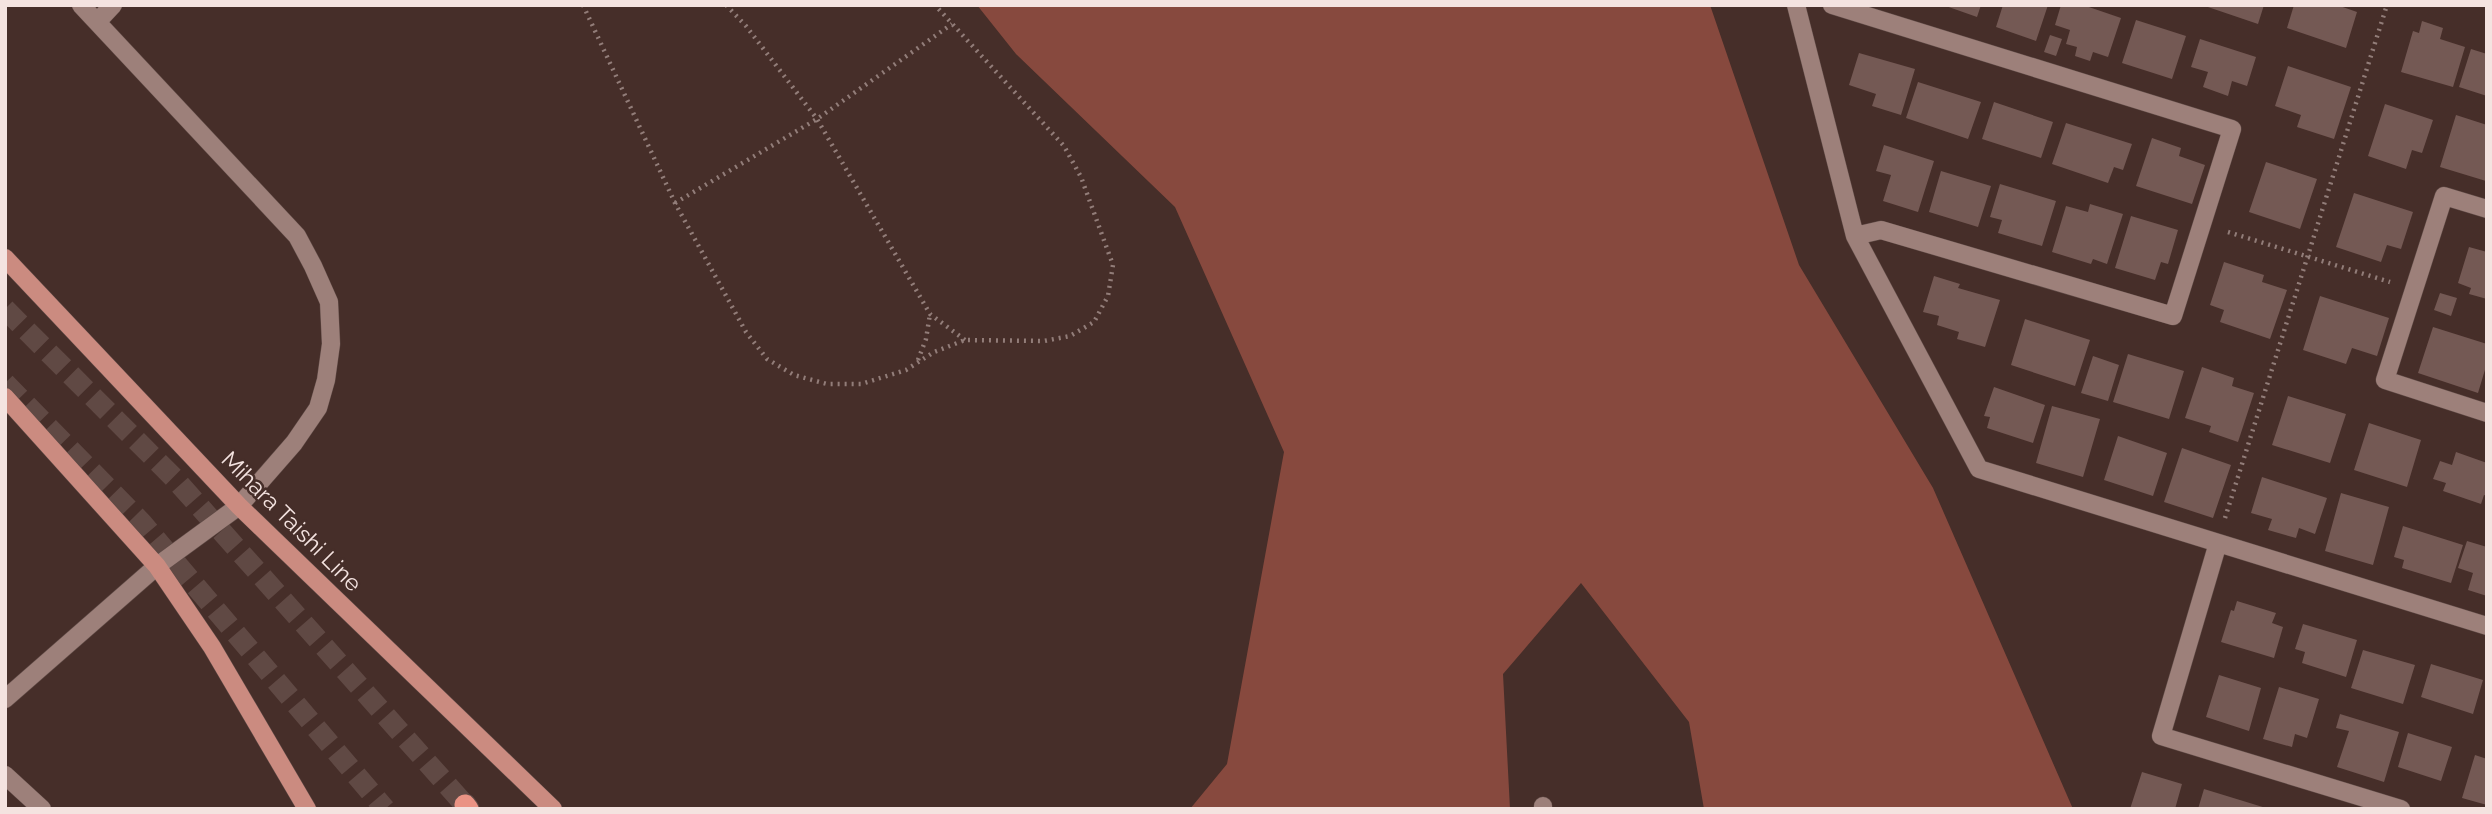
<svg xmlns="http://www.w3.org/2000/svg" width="2492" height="814" font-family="Raleway,sans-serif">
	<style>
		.green { fill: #87493e }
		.building { fill: #745954 }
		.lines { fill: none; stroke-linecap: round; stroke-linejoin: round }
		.motorway-tunnel { stroke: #604944; stroke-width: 21; stroke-dasharray: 21 10; stroke-linecap: butt }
		.minor-casing { stroke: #604b47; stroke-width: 19 }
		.tertiary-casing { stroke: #604b47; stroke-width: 19 }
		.primary-casing { stroke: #604b47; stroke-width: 19 }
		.motorway-casing { stroke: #604b47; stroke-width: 23 }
		.path { stroke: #927d79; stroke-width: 4.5; stroke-dasharray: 2 5; stroke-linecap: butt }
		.minor { stroke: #9d807a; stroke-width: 18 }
		.tertiary { stroke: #9d807a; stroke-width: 18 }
		.primary { stroke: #cb8b80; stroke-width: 18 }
		.motorway { stroke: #ea9384; stroke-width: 21 }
		.labels { text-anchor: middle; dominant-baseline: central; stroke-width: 5; stroke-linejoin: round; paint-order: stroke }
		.street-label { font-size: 23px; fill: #f4e3e0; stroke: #462e29 }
	</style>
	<rect width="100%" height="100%" fill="#462e29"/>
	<path class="green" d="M977 5H1710L1799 265 1933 488 2073 809H1704L1689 722 1581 583 1503 674 1510 809H1190L1227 764 1284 452 1175 207 1016 54Z"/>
	<path class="building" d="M1943 5H1981L1977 17Z
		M2003 5H2048L2036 41 1996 27Z
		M2061 5H2083L2121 18 2108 57 2093 52 2090 61 2075 56 2077 47 2066 44 2070 30 2055 25Z
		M2202 5H2264L2258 24Z
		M2294 5H2337L2357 12 2346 48 2287 28Z
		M2136 20 2186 36 2172 79 2122 63Z
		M2422 21 2443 28 2440 39 2465 47 2453 87 2401 72 2413 31 2419 33Z
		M2050 35 2062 39 2056 56 2044 52Z
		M2200 39 2256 57 2247 86 2232 81 2228 96 2203 87 2208 72 2191 67Z
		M2471 49 2487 54V96L2459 87Z
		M1859 53 1915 69 1901 115 1872 106 1876 94 1849 85Z
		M2288 66 2351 87 2334 139 2297 127 2301 115 2275 106Z
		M1918 82 1981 102 1968 139 1906 118Z
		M1994 102 2053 122 2041 158 1982 139Z
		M2385 104 2433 120 2422 153 2412 150 2406 169 2368 156Z
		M2456 115 2487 125 2486 181 2440 167Z
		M2066 123 2132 144 2123 170 2114 167 2108 183 2052 164Z
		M2152 138 2181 148 2179 156 2205 165 2192 204 2136 186Z
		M1884 145 1934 161 1918 212 1883 201 1891 175 1876 171Z
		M2266 162 2317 179 2300 229 2249 212Z
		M1941 171 1991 186 1978 227 1929 212Z
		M2000 184 2056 201 2042 246 1998 233 2002 220 1990 217Z
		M2354 193 2413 212 2401 249 2387 245 2381 262 2336 247Z
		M2090 204 2123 214 2107 264 2093 259 2091 264 2052 252 2066 206 2088 212Z
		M2131 216 2178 230 2168 264 2161 262 2155 280 2115 268Z
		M2469 247 2487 252V299L2469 294 2471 288 2458 283Z
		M2224 262 2264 275 2262 282 2287 290 2270 339 2220 322 2224 310 2210 305Z
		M1934 276 1960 284 1958 288 2000 300 1985 347 1957 339 1959 332 1937 325 1939 316 1923 312Z
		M2440 293 2457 298 2451 316 2434 310Z
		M2320 296 2389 318 2377 356 2352 348 2346 364 2303 350Z
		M2025 319 2090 340 2075 386 2011 365Z
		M2433 327 2487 344V363L2478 393 2418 373Z
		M2128 354 2184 371 2169 419 2113 402Z
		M2093 356 2119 365 2108 401 2081 393Z
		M2202 367 2234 378 2232 386 2254 393 2238 442 2209 432 2211 426 2185 418Z
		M1994 387 2045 405 2033 443 1987 428 1990 417 1984 416Z
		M2288 396 2346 414 2330 463 2272 445Z
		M2052 406 2100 419 2083 477 2036 463Z
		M2369 423 2421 440 2407 487 2354 470Z
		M2118 436 2167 453 2153 496 2104 480Z
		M2182 448 2231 465 2213 518 2164 502Z
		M2456 452 2487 463V496L2484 495 2481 504 2443 491 2446 483 2433 479 2440 461 2452 465Z
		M2262 477 2327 498 2315 534 2299 528 2296 538 2268 530 2272 519 2251 513Z
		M2341 493 2389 507 2373 565 2325 551Z
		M2403 526 2463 545 2451 583 2402 568 2404 560 2394 557Z
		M2467 541 2487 547V596L2468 590 2473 573 2458 568Z
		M2237 601 2276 613 2272 623 2283 627 2274 658 2221 642 2231 610 2234 611Z
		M2303 624 2357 640 2346 677 2302 663 2305 652 2295 649Z
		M2363 650 2415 665 2403 704 2351 688Z
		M2431 664 2483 680 2473 714 2421 697Z
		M2219 675 2261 688 2249 731 2206 717Z
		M2279 687 2319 699 2307 738 2295 734 2292 747 2263 739Z
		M2340 714 2399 732 2384 782 2337 767 2349 731 2336 728Z
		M2408 733 2452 747 2441 781 2398 767Z
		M2475 755 2487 759V805L2462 798Z
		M2142 772 2182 784 2175 809H2130Z
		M2204 789 2266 808V809H2198Z"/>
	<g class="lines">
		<path class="motorway-tunnel" d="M5 309 175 479 465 805
			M5 383 142 523 385 809"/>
		<defs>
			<path id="minor" d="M1796 5 1855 236 1979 469 2487 626
				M1832 5 2232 129 2173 316 1881 230 1855 236
				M2487 209 2444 196 2385 380 2487 413
				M2218 543 2161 736 2401 809
				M5 775 42 809
				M1543 806V809"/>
			<path id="tertiary" d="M98 21 113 5
				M5 699 157 566 239 506 294 443 318 408 326 380 331 344 329 302 313 266 297 236 81 5"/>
			<path id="primary" d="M5 258 239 506 553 809
				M5 397 157 566 212 647 307 809"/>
			<path id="motorway" d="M465 805 468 809"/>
		</defs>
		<use href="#minor" class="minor-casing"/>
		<use href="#tertiary" class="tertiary-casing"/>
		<use href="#primary" class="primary-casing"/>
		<use href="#motorway" class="motorway-casing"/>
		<path class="path" d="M583 5 675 203 746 332 767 359 794 375 827 384H861L906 370 934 352 965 340 1044 341 1070 336 1094 322 1108 296 1113 265 1081 177 1064 146 935 5
			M726 5 746 26 817 119 930 314 965 340
			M675 203 817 119 952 24
			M2228 232 2390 282
			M918 360 926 339 930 314
			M2225 518 2387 5"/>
		<use href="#minor" class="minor"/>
		<use href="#tertiary" class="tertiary"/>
		<use href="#primary" class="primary"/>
		<use href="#motorway" class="motorway"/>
	</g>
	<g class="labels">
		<g class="street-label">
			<text transform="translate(292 521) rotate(45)">Mihara Taishi Line</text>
		</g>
	</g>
	<rect width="2492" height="814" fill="none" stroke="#f4e3e0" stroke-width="14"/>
</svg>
